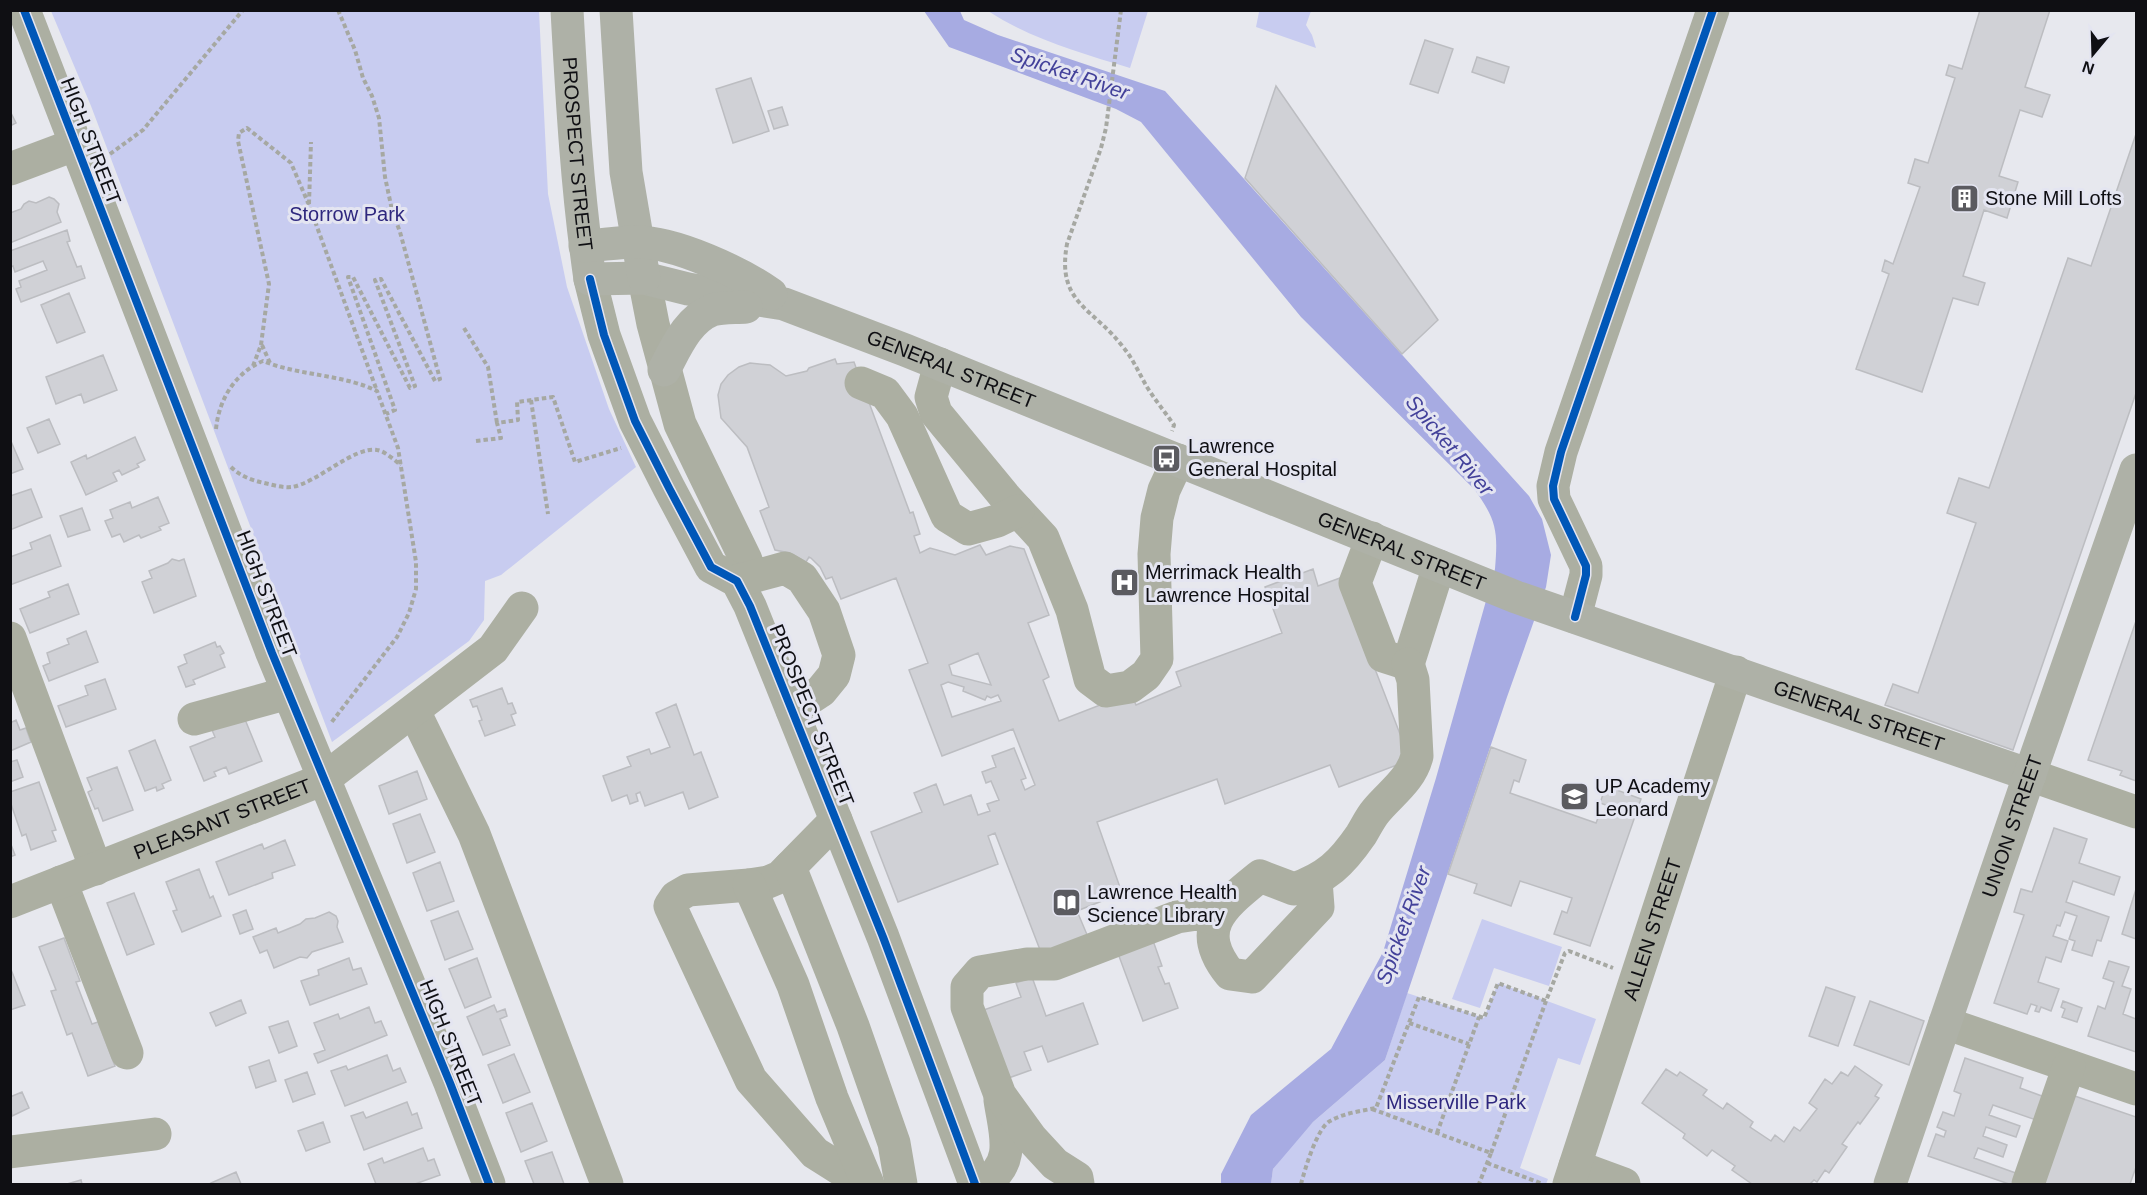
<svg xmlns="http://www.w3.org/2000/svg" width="2147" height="1195" font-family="Helvetica,sans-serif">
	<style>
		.green { fill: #c8ccf0 }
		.water { fill: #a7abe2 }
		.building { fill: #d0d1d6; stroke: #bcbdc1; stroke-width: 1.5; fill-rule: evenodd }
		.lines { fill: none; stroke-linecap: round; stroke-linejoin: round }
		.path { stroke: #a6a8a2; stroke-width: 4; stroke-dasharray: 4.5 3; stroke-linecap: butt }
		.minor { stroke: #acafa2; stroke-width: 33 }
		.major { stroke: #aeb1a7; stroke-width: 33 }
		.cycleway-casing { stroke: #e4e5f1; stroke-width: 11 }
		.cycleway { stroke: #0057b8; stroke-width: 8 }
		.labels { text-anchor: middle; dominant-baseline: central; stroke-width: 6; stroke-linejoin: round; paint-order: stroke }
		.street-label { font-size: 20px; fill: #0f0f13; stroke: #e4e5f1 }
		.poi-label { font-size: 20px; fill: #0f0f13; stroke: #e4e5f1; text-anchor: start }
		.park-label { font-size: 20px; fill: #2e277e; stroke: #e4e5f1 }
		.water-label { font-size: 21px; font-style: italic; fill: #43419a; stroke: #e4e5f1 }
	</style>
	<rect width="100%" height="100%" fill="#e7e8ee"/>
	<path class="green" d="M51 11H539L548 194 567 287 609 409 636 467 501 575 485 581 484 620 469 641 332 742 91 106Z
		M988 11H1148L1130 68C1081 53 1031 39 988 11Z
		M1254 11H1311L1306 25 1312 35 1316 48 1256 27 1259 12Z
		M1482 919 1562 947 1549 986 1494 968 1480 1008 1452 999Z
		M1498 983 1596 1019 1580 1065 1558 1058 1520 1168 1548 1179 1546 1184H1271L1273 1169 1294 1142 1313 1122 1385 1060 1407 993 1484 1018Z"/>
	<path class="water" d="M924 11H960L964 20 998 35 1165 91 1529 496 1542 519 1551 555 1546 587 1507 697 1385 1060 1313 1122 1273 1169 1271 1184H1221V1174L1251 1115 1331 1049 1383 952 1436 778 1495 569C1498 532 1497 521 1475 490L1301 317 1141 122 1116 109 949 47Z"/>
	<path class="building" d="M1980 10H2050L2025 87 2050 95 2042 117 2020 110 1999 176 2018 182 2007 218 1984 210 1963 276 1985 283 1978 305 1953 298 1922 392 1856 369 1889 274 1882 271 1885 260 1893 264 1920 187 1908 183 1915 159 1928 163 1955 78 1946 75 1949 65 1962 69Z
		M1425 40 1453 49 1438 93 1410 84Z
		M1477 57 1509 67 1504 83 1472 72Z
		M751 78 769 131 733 143 716 89Z
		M1276 86 1438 320 1402 354 1245 178Z
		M782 107 788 125 774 129 768 111Z
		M10 111 16 123 10 126Z
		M2136 134V393L2013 750 1885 705 1893 684 1918 693 1976 523 1947 513 1959 478 1989 488 2068 258 2091 266Z
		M49 197 54 199 59 204 57 212 61 222 10 243V213L21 209 24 204 29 201 36 203Z
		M67 230 70 241 67 242 77 267 81 266 85 278 21 302 16 289 21 287 19 281 47 270 43 261 15 272 13 266 10 267V251Z
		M69 293 85 332 57 343 41 305Z
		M103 355 117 390 84 403 81 394 56 404 46 377Z
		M835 359 837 364 854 362 910 513 913 512 920 534 914 536 920 553 930 548 955 555 980 545 986 555 1010 546 1024 549 1049 615 1028 623 1049 677 1043 680 1059 721 1131 693 1136 705 1181 686 1176 672 1282 633 1265 587 1313 569 1318 586 1340 578 1410 760 1339 787 1330 765 1225 804 1217 779 1097 822 1122 893 1077 911 1088 937 1042 955 995 833 988 836 998 864 898 902 871 832 922 812 914 793 936 784 944 805 971 795 978 815 990 811 987 804 999 800 991 781 986 783 982 772 996 767 992 756 1014 748 1026 778 1021 780 1025 790 1035 785 1013 729 942 756 909 670 928 663 896 578 841 599 832 577 826 579 820 567 811 558 809 557 806 562 790 553 775 550 760 511 769 507 747 447 721 418 718 395 721 384 728 375 739 367 750 363 770 365 786 376 807 371 809 368ZM978 653 991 685 952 675 949 665ZM948 682 964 687 963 691 985 700 987 696 991 698 998 695 1001 701 952 717 941 685Z
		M49 419 60 444 38 453 27 428Z
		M135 437 145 460 137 464 139 467 122 475 119 470 113 473 117 481 86 495 71 462 86 455 87 459Z
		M10 439 23 469 10 474Z
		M31 489 42 517 10 530V496Z
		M158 497 169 523 159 527 161 530 141 538 139 535 124 542 120 534 112 537 105 521 113 518 110 510 130 502 132 508Z
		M82 508 90 530 68 537 60 516Z
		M50 535 61 566 10 585V557L32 549 30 543Z
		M172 559 179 561 184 559 196 596 154 613 142 582 152 578 149 571 168 563Z
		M68 584 79 614 30 633 20 609 50 597 48 592Z
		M2136 621V781L2120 775 2122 771 2088 760Z
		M86 631 98 662 49 681 43 666 50 663 47 653 69 644 67 639Z
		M215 642 217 647 220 646 224 653 220 655 225 667 193 680 195 684 186 687 178 667 187 663 184 655Z
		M105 679 116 709 66 727 58 706 88 695 85 686Z
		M502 688 508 704 512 703 516 713 511 715 515 725 485 736 479 721 482 720 477 706 473 707 470 700Z
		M676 704 694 755 701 752 718 797 689 809 683 792 645 806 640 792 636 794 638 801 630 804 627 795 612 801 603 776 631 766 627 757 649 749 651 754 670 747 656 713Z
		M244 717 262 761 229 774 226 767 214 772 216 776 204 781 190 747 215 737 212 730Z
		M16 720 20 730 26 728 31 742 10 751V723Z
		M155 740 171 780 162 784 164 788 157 791 156 787 145 791 129 751Z
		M1491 747 1526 760 1519 782 1514 780 1510 793 1596 823 1600 813 1606 815 1609 806 1600 803 1606 786 1641 799 1590 946 1554 934 1562 911 1567 913 1572 898 1520 881 1511 906 1474 893 1477 884 1448 874Z
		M17 760 23 777 10 782V762Z
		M117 767 133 810 103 821 98 808 95 809 88 792 92 790 87 778Z
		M417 771 427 799 389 814 379 786Z
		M39 782 56 830 52 831 56 841 31 850 26 834 22 836 10 801V792Z
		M420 814 435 852 407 863 393 824Z
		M2054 828 2087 839 2079 863 2120 877 2114 895 2073 881 2066 902 2109 917 2101 941 2097 940 2092 956 2072 950 2075 941 2069 939 2077 916 2065 912 2060 926 2057 925 2053 936 2068 941 2061 962 2046 957 2038 982 2059 989 2051 1011 2041 1007 2039 1012 2035 1011 2037 1006 2031 1004 2027 1014 1994 1003 2024 915 2014 912 2021 889 2032 892Z
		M285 840 295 865 272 873 273 878 229 895 216 862 262 844 264 849Z
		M10 842 15 855 10 857Z
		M440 862 454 901 427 911 413 873Z
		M199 869 210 898 213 896 221 916 182 932 173 911 177 910 166 882Z
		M2136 889V939L2122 934Z
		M134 893 154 944 127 955 107 903Z
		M246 910 253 929 240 934 233 915Z
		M458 911 473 949 445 960 431 921Z
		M329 912 336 916 338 921 337 927 343 942 312 952 307 958 300 957 274 968 267 950 260 953 253 937 276 928 278 933 300 924 306 919 315 918Z
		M1151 935 1162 966 1158 967 1165 984 1169 983 1178 1008 1143 1021 1116 948Z
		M64 938 80 981 76 982 92 1024 98 1022 115 1066 88 1076 72 1033 67 1035 51 991 56 990 39 947Z
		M349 958 353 970 361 968 367 984 310 1005 301 981 319 975 318 970Z
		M477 958 491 997 465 1008 449 969Z
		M2109 961 2129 967 2122 986 2131 989 2123 1014 2136 1019V1052L2088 1036 2098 1006 2105 1009 2114 982 2103 978Z
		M10 967 25 1005 10 1010Z
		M1032 977 1046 1016 1083 1003 1098 1044 1048 1062 1042 1046 1024 1052 1031 1070 1003 1080 978 1012 1021 997 1016 983Z
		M1826 987 1855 997 1838 1046 1809 1036Z
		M241 1000 246 1013 216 1026 210 1013Z
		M1870 1001 1924 1021 1909 1065 1854 1045Z
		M2063 1001 2082 1008 2077 1022 2062 1017 2065 1009 2061 1007Z
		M494 1005 497 1012 505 1009 507 1016 500 1019 510 1045 483 1055 467 1017Z
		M369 1007 375 1023 381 1021 387 1035 318 1063 314 1054 325 1050 314 1023 338 1014 340 1019Z
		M288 1021 297 1046 279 1053 269 1027Z
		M514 1054 530 1092 503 1103 488 1065Z
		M387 1055 393 1071 400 1068 406 1082 345 1106 331 1071 346 1066 348 1070Z
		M1965 1058 2023 1078 2020 1088 2050 1099 2042 1122 1993 1105 1989 1115 2020 1126 2016 1137 1986 1127 1983 1136 2007 1145 2003 1157 1978 1148 1974 1158 2024 1176 2021 1184H2009L1928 1156 1936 1134 1944 1137 1946 1131 1937 1127 1943 1112 1954 1116 1961 1094 1954 1091Z
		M269 1060 276 1081 256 1088 249 1067Z
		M1855 1066 1882 1085 1875 1096 1879 1098 1860 1124 1858 1122 1842 1144 1847 1147 1829 1173 1825 1170 1817 1182 1814 1180 1810 1184H1752L1732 1170 1735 1166 1712 1150 1707 1156 1683 1138 1685 1134 1642 1103 1666 1069 1677 1076 1680 1072 1707 1090 1703 1095 1723 1109 1727 1103 1753 1122 1750 1127 1771 1141 1775 1135 1784 1142 1794 1127 1800 1131 1817 1109 1809 1103 1825 1079 1832 1084 1841 1072 1848 1076Z
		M307 1072 315 1094 293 1102 285 1080Z
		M22 1092 29 1108 12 1116 10 1097Z
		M2066 1093 2136 1117V1167L2130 1184H2036Z
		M407 1102 412 1115 417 1113 422 1128 364 1150 351 1116 363 1112 366 1118Z
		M532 1103 547 1141 521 1152 506 1113Z
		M323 1122 330 1142 306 1151 298 1131Z
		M423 1148 428 1161 434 1159 440 1175 415 1184H376L368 1164 382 1158 384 1163Z
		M552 1152 564 1184H534L525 1161Z
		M236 1172 241 1184H212L211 1183Z
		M81 1180 82 1184H67Z"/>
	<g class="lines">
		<path class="path" d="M338 10 355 50 363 78 372 96 379 118 385 177 392 210 400 232 440 379 435 381 381 279 375 280 415 386 410 388 353 277H348L395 410 386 414
			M1121 10 1106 128 1101 148 1067 244C1056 304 1094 308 1123 347 1133 359 1139 373 1147 387 1155 400 1165 412 1174 425L1172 431
			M110 154 143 130 243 10
			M309 204 311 142
			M464 328 488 367 497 423
			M262 345 270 363
			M253 366 261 345 269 284 238 141 239 133 247 128 291 163 309 205 377 391
			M531 400 548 514
			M216 429C219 399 235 373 263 361 300 376 342 374 377 391L398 448 416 562V589L409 613 397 637 331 723
			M476 441 501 438 497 423 518 420 517 402 553 397 575 462 621 448
			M231 467C240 476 251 480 264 483 273 485 283 488 292 487 317 483 354 446 377 450 385 451 394 460 401 465
			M1409 1023 1469 1044
			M1372 1109 1491 1153 1479 1184
			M1437 1133 1479 1017
			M1491 1153 1546 1001
			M1487 1163 1543 1184
			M1301 1184C1305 1169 1317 1128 1330 1121 1344 1113 1361 1111 1376 1108L1419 997 1484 1018 1498 983 1546 1001 1565 953 1569 951 1613 968"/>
		<g class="minor">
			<path d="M24 10 272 653 450 1083 489 1184"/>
			<path d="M10 169 74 145"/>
			<path d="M644 278 653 324 680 424 746 560 737 581"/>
			<path d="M590 279 604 335 635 421 669 488 711 567 737 581 750 606 883 937 975 1184"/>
			<path d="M940 364 931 397 936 413 1006 498 1043 538 1072 610 1090 679 1106 691 1130 687 1146 675 1157 659 1154 554 1157 518 1164 490 1178 460"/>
			<path d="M861 383 885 393 902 416 947 516 968 529 997 521 1018 511"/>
			<path d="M1372 538 1355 583 1383 656 1408 664 1439 566"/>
			<path d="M737 581 785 568 802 578 824 611 839 655 834 675 821 691 792 710"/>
			<path d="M1575 617 1586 575V566L1554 499 1553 486 1561 452 1713 10"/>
			<path d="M10 638 96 869"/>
			<path d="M414 711 474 834 607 1184"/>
			<path d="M194 719 288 693"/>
			<path d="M2030 775 2136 812"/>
			<path d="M836 820 780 877 768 882 749 885 688 890 676 897 670 906 751 1080 815 1153 864 1184"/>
			<path d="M790 867 853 1026 894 1143 901 1184"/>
			<path d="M1316 881 1318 907 1252 977 1230 974C1193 928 1223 906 1260 876L1294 889C1327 877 1341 864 1361 835 1366 827 1370 818 1376 811 1391 793 1411 780 1417 756L1413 680 1408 664"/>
			<path d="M61 882 127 1053"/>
			<path d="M749 885 793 985 832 1098 868 1184"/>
			<path id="s1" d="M10 902 324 779 493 649 522 608"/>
			<path d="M1945 1023 2136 1089"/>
			<path d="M10 1152 155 1134"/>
			<path d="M1575 1166 1624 1184"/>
			<path d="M983 1184C1017 1163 1005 1134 1000 1100"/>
			<path d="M1078 1184 1077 1178 1055 1164 1031 1138 1000 1095 967 1007V987L980 972 1027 964H1054L1177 917 1197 914 1216 919"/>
			<path id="s2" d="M1569 1184 1736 672"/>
			<path d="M2028 1184 2069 1066"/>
		</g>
		<g class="major">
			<path id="s3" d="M567 10C572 100 577 190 590 279L644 278 688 289 784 304 905 350 1516 597 2030 775"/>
			<path d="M616 10 626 172 644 278"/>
			<path d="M585 246C602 245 620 242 637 242 675 242 740 272 771 294"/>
			<path d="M664 370C676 348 687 320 712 310 722 307 736 308 746 307"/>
			<path id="s4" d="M1890 1184 2025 788 2136 470"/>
		</g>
		<defs>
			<path id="cycleway" d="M24 10 272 653 450 1083 489 1184
				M590 279 604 335 635 421 669 488 711 567 737 581 750 606 883 937 975 1184
				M1575 617 1586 575V566L1554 499 1553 486 1561 452 1713 10"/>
		</defs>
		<use href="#cycleway" class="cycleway-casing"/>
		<use href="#cycleway" class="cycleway"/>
	</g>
	<defs>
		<symbol id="building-square" viewBox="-11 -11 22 22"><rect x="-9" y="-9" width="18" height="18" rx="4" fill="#5b5b60" stroke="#e4e5f1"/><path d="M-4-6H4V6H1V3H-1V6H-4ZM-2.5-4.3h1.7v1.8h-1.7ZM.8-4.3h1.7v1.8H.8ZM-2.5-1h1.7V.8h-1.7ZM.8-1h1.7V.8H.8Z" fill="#fff"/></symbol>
		<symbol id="bus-square" viewBox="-11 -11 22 22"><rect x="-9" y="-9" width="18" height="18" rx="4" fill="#5b5b60" stroke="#e4e5f1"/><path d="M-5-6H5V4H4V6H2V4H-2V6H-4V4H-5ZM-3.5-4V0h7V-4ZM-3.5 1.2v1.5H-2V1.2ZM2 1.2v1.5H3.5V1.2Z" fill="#fff"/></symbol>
		<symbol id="hospital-square" viewBox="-11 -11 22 22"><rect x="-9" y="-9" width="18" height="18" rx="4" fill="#5b5b60" stroke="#e4e5f1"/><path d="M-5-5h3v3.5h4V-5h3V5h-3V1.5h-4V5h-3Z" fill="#fff"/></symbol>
		<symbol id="school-square" viewBox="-11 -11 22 22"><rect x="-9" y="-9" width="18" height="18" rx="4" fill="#5b5b60" stroke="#e4e5f1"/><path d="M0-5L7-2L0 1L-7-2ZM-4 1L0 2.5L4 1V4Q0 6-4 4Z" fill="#fff"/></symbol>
		<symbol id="library-square" viewBox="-11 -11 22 22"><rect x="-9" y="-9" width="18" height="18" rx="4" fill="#5b5b60" stroke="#e4e5f1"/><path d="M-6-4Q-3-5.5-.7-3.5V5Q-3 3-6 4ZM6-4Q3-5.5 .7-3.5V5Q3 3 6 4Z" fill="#fff"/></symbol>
	</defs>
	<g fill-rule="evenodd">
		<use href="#building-square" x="1948" y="182" width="33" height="33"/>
		<use href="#bus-square" x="1150" y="442" width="33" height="33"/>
		<use href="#hospital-square" x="1108" y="566" width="33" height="33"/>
		<use href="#school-square" x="1558" y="780" width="33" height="33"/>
		<use href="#library-square" x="1050" y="886" width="33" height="33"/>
	</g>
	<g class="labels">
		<g class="street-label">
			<text transform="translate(91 141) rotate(69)">HIGH STREET</text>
			<text stroke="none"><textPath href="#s3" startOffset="144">PROSPECT STREET</textPath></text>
			<text stroke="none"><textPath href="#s3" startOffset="646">GENERAL STREET</textPath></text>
			<text stroke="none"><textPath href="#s3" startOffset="1132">GENERAL STREET</textPath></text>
			<text transform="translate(267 594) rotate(69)">HIGH STREET</text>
			<text transform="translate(812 715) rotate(68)">PROSPECT STREET</text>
			<text stroke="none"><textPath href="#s3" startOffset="1618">GENERAL STREET</textPath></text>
			<text stroke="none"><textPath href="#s1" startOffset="228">PLEASANT STREET</textPath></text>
			<text stroke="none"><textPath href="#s4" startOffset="378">UNION STREET</textPath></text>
			<text stroke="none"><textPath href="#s2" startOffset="268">ALLEN STREET</textPath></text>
			<text transform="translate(451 1043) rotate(68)">HIGH STREET</text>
		</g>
		<g class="poi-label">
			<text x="1985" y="198">Stone Mill Lofts</text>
			<text x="1188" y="446">Lawrence<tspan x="1188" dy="23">General Hospital</tspan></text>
			<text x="1145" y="572">Merrimack Health<tspan x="1145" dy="23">Lawrence Hospital</tspan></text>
			<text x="1595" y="786">UP Academy<tspan x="1595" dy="23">Leonard</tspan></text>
			<text x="1087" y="892">Lawrence Health<tspan x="1087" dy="23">Science Library</tspan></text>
		</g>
		<g class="park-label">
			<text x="347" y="214">Storrow Park</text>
			<text x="1456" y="1102">Misserville Park</text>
		</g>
		<g class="water-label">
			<text transform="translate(1070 73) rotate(19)">Spicket River</text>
			<text transform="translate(1450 445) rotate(50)">Spicket River</text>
			<text transform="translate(1403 925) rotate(-70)">Spicket River</text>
		</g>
	</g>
	<rect width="2147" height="1195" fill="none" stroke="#0f0f13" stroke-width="24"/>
	<g transform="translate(2093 54) rotate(199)" stroke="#e4e5f1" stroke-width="4.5" paint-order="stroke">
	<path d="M0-4.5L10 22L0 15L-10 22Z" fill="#0f0f13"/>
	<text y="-9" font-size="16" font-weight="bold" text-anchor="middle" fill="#0f0f13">N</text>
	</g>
</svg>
